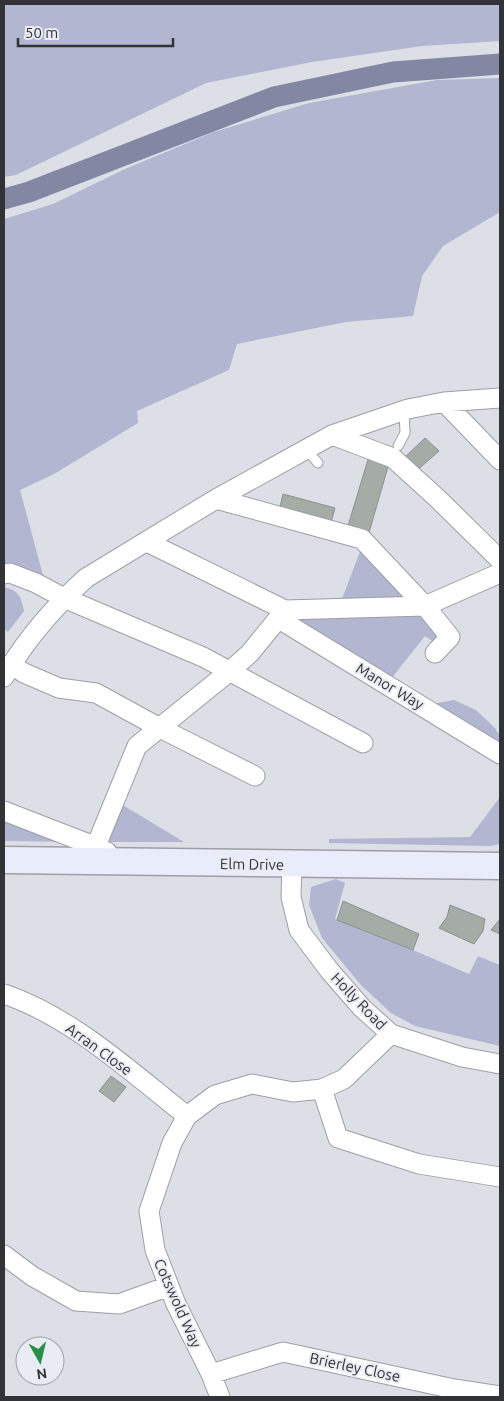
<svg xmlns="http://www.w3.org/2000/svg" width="504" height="1401" font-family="Ubuntu,sans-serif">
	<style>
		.green { fill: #b2b6d0 }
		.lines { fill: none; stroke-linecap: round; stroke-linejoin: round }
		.canal { stroke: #8287a3; stroke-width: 21 }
		.building { fill: #a5aca6; stroke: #8b928c }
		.lane-casing { stroke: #9d9ea6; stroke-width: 11 }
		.street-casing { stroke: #9d9ea6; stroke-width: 21 }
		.secondary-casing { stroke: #9d9ea6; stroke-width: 29 }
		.lane { stroke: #fff; stroke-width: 9 }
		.street { stroke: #fff; stroke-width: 19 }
		.secondary { stroke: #e9ecfa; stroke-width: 26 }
		.labels { text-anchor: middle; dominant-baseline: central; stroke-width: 4; stroke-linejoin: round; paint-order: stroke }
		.street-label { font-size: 15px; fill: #323336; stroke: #eaecf4 }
	</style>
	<rect width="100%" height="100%" fill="#dddfe7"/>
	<path class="green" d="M4 4H500V41L422 46 312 62 206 83 16 175 4 177Z
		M500 78V212L443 246 422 276 413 316 346 322 237 344 229 370 137 411 138 423 54 474 20 490 44 579 19 566 4 565V219L53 204 125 169 214 132 309 103 437 80Z
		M364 541 450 637 441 647 425 636 387 684 279 619 339 607Z
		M4 587C19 591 21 596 24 611L8 632 4 629Z
		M454 700 476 710 494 727 500 736V754L432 704Z
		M500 797V844L490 846 329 843V839L470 837Z
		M121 804 184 842H101Z
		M4 811 79 842 4 841Z
		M336 879 345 883 335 919 413 950 469 974 478 956 500 965V1046L415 1026 391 1013 361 985 322 938 309 905 311 887Z"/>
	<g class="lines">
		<path class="canal" d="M4 199 29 192 274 97 393 72 500 64"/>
	</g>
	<path class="building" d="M425 438 439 451 414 473 401 461Z
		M370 453 390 460 368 536 347 529Z
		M283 494 335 508 330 526 279 511Z
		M343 901 419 934 413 950 337 920Z
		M450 905 485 919 483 931 474 944 439 928 447 917Z
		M500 919V934L491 930Z
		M111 1076 126 1087 114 1102 99 1091Z"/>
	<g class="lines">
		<defs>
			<path id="lane" d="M398 446 405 433 404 411
				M306 449 318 463"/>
			<path id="street" d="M444 402 500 460
				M332 435 393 458 437 498 500 560
				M216 499 362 539 425 606 450 637 435 653
				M147 542 285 610
				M4 574 10 573 36 583 64 598 203 657 363 743
				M279 619 500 754
				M11 664 24 673 59 688 96 693 160 728 255 776
				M4 677C26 639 54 607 86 578L216 499 332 435 408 409 444 402 500 398
				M4 811 84 842 107 852
				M96 846 137 746 230 671 250 653 285 610 425 606 500 573
				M292 864 291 897 299 930 329 970 362 1008 391 1034 462 1057 500 1064
				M4 994C72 1017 131 1072 187 1116
				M322 1089 338 1138 419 1164 500 1177
				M4 1255 32 1276 76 1301 119 1304 169 1286
				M211 1374 283 1352 454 1389 500 1396
				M220 1397 211 1374 176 1304 155 1250 149 1211 172 1143 187 1116 215 1095 252 1084 293 1092 322 1089 344 1079 391 1034"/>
			<path id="secondary" d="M4 860 500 866"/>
		</defs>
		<use href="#lane" class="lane-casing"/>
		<use href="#street" class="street-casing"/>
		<use href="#secondary" class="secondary-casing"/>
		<use href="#lane" class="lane"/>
		<use href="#street" class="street"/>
		<use href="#secondary" class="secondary"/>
	</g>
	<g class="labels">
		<g class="street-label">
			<text transform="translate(390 686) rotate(31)">Manor Way</text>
			<text transform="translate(252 864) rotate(1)">Elm Drive</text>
			<text transform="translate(359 1001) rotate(46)">Holly Road</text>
			<text transform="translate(99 1049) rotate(36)">Arran Close</text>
			<text transform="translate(178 1303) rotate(66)">Cotswold Way</text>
			<text transform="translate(355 1367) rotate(12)">Brierley Close</text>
		</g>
	</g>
	<rect width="504" height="1401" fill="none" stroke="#323336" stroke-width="10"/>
	<g transform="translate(40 1361) rotate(172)"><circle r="24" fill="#eaecf4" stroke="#a0a2a8"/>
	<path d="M0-4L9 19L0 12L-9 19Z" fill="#268f45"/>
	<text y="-8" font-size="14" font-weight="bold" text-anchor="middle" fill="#323336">N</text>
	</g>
	<path d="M18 38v8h155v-8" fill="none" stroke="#323336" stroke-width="2.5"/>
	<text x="25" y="38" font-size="15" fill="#323336" stroke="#eaecf4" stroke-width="4" paint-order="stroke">50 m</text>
</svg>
